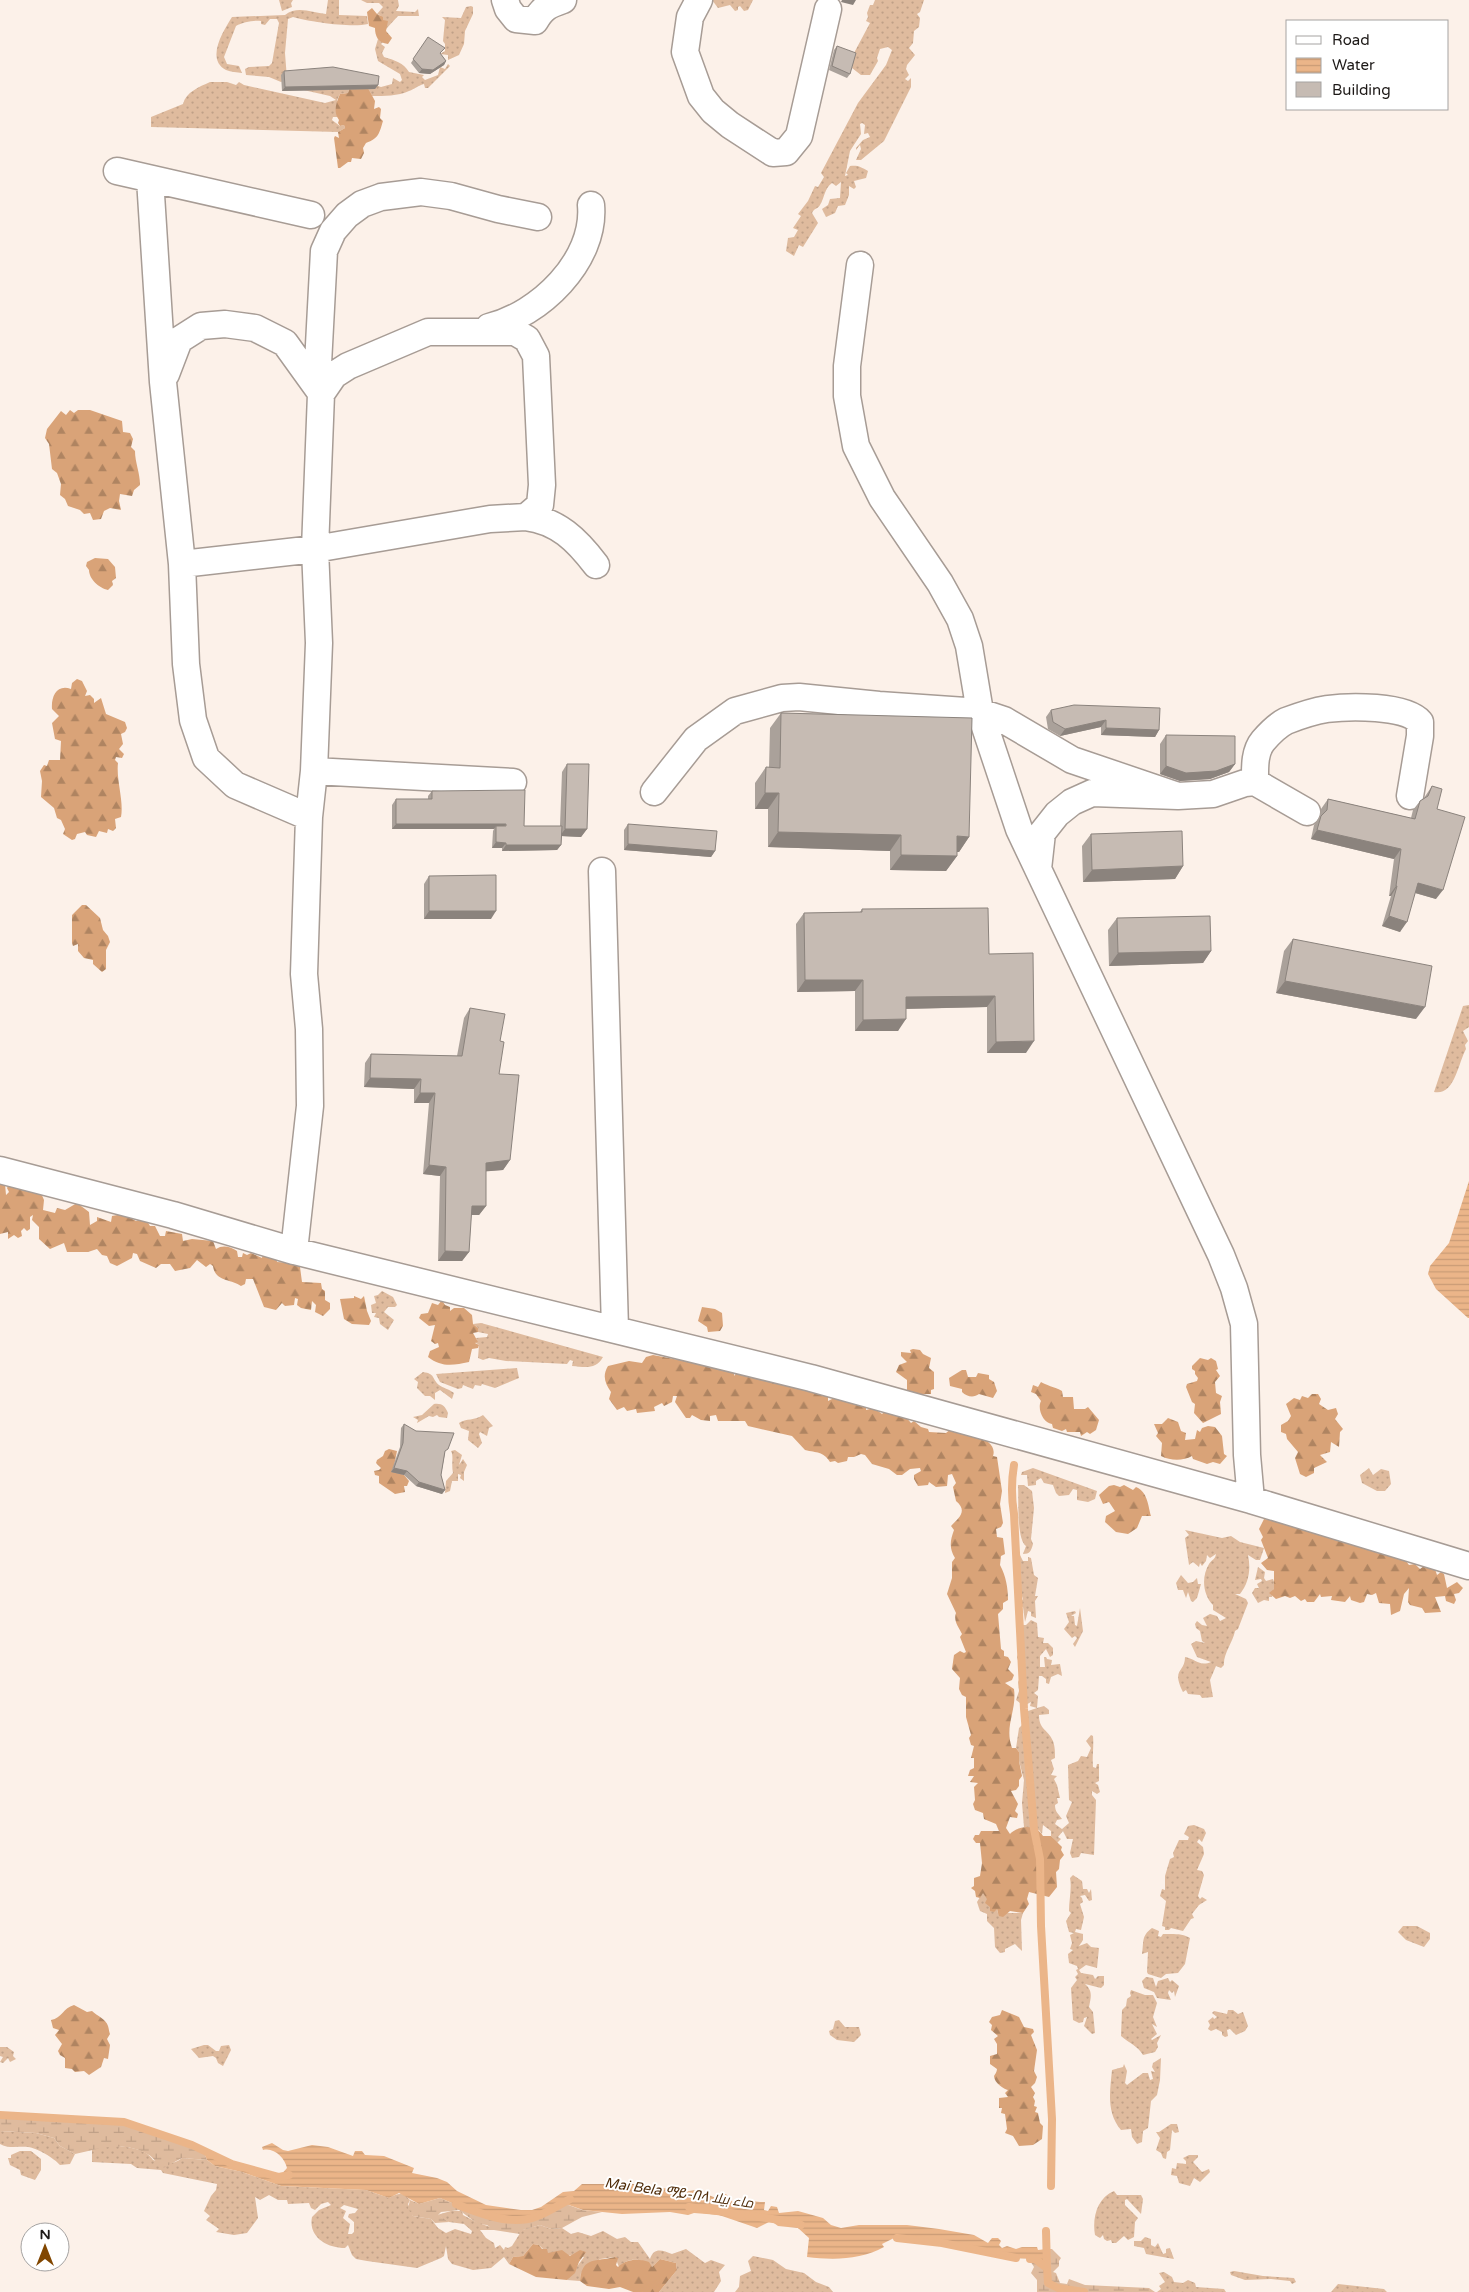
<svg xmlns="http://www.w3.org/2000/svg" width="1469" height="2292" font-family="'Varela Round',Cairo,'Noto Sans Ethiopic',sans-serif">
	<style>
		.grass { fill: url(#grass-dots); fill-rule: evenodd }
		.forest { fill: url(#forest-firs) }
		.wetland { fill: url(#wetland-marsh) }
		.water { fill: url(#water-rules) }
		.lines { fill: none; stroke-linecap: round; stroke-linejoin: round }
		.stream { stroke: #ebb589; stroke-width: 8 }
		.minor-casing { stroke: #a79c95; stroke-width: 29 }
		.minor { stroke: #fff; stroke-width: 26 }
		.wall { fill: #aaa19a }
		.shaded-wall { fill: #8b837d }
		.building { fill: #c6bbb3; stroke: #8b837d }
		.labels { text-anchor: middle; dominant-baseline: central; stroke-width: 4; stroke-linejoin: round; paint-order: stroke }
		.water-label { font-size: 14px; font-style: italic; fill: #502d0a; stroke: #fff }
	</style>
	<defs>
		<pattern id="grass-dots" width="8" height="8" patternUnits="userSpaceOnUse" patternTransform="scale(1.25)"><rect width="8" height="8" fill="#dfbb9e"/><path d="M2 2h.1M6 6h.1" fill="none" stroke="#bfa087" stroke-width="1.8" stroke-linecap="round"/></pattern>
		<pattern id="forest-firs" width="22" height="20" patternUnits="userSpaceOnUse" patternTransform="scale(1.25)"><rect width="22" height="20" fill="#d9a378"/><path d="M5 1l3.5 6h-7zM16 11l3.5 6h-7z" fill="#af8461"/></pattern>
		<pattern id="wetland-marsh" width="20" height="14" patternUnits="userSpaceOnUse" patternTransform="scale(1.25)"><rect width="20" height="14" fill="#dfbb9e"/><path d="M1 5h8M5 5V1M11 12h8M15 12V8" fill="none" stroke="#bfa087"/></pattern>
		<pattern id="water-rules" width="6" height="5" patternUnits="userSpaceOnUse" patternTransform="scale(1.25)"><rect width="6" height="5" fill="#ebb589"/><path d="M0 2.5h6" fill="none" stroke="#c99b76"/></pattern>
	</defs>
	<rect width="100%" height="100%" fill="#fcf1e9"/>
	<path class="grass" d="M279 0H293L291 3 292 7 282 11Z
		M328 0H339V15L367 16 368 24C352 28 311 22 293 17L288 19 285 53 287 79 281 82 269 77 246 75 245 69 249 67 269 66 272 63 279 23 277 19H270L265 25 261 24V21C254 20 243 22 236 26L224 57 227 64 239 66 242 73C237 72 231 72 226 70 205 59 224 30 232 17L285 15C298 5 312 13 326 14Z
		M361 0H398L399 6 396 11 415 12 418 9 419 16H398L386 29 380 15 377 14 383 7 379 3H367Z
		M712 0H753L748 10 744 11 740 6 738 7V10L735 11 730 5 718 8Z
		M875 0H924L920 12 917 14 920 18 919 27 914 31 913 43 909 48 915 55 907 65 906 69 909 75 905 79 908 81 911 78V87L884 141 861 160H856L861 149 860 145 856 150V148L863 140 870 137 868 133 864 134 865 125 862 123 860 124 861 134 850 151 845 176 848 175 846 173 850 166C858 165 861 167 868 171L866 178 854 181 856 187 854 189 849 186V195L845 205 838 206 835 213 826 217 822 209 828 205 830 199 840 198 841 182 836 186 832 183C824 189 825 197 820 205 818 209 814 208 812 213L818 223 803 247 799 245 794 256 786 251 788 238 794 237 798 230 793 228 801 216 798 214 808 201 815 186 818 187 824 177 821 173 858 103 886 65 892 50 888 47 880 49 877 58 878 61 870 75H861L852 68 854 53 870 23 866 21 868 17 867 13 870 5H873Z
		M471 6 473 7V14L465 31 464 44 459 55 448 60V55L440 54 445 51V44L443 41 445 20 442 17 461 18 466 7Z
		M378 39 383 42 381 44 385 47 382 53 384 57C394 60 404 63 409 72L424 75 422 77 425 80 438 75 440 67 445 69 448 64 450 66 428 88H425L424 84C417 86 415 89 409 91 398 96 384 96 372 96L368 88 375 85 381 87 392 84 393 78 400 82 402 80 400 74 378 61 375 49Z
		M210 82H227L236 85 239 82 244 85 325 103 336 100 330 96 299 89H349L348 93 340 94 337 100V117H333L332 120 340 126 344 125 345 128 338 132 151 127V117L183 104C186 92 199 87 210 82Z
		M1469 1005V1027L1463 1031 1468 1041 1465 1045 1466 1049C1458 1063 1455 1096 1434 1092L1463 1006Z
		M382 1291 393 1297 397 1305 395 1307H388L384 1312 394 1320 388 1330 380 1324 379 1318 374 1317 376 1313H372L371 1305 376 1303 374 1296 378 1295Z
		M481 1323 603 1357C596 1370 585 1367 572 1366L573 1361 570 1360 567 1364 506 1361 489 1358 483 1360 478 1358 479 1345 475 1342H477L476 1338 487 1337 488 1334 478 1332V1328L473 1324Z
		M517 1368 519 1378 495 1388 482 1384 481 1386 475 1385 473 1389 463 1385 462 1388 458 1389 440 1382 436 1374Z
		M423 1372C436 1374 431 1378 439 1385 443 1388 449 1389 454 1393L452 1399 440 1390 435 1393V1400L430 1396H425L417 1388 418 1382 414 1379Z
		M434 1404C442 1403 445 1406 448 1413L447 1418 439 1417 437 1415 433 1417 429 1416 417 1423 418 1420 413 1417 422 1415Z
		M483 1415 493 1426 489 1428 487 1436 480 1432 479 1434 482 1443 478 1448 468 1440 469 1431 461 1428 459 1423C466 1418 475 1421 483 1415Z
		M455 1450 462 1455 459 1465 463 1459 467 1465 464 1472V1481L460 1478 461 1475 458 1474V1481H452L450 1491 445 1493 446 1481 453 1473C451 1464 454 1456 451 1451Z
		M1033 1468 1097 1491 1095 1499 1088 1502 1077 1500V1490L1073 1489 1069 1495 1059 1496 1056 1493 1053 1485 1044 1483 1041 1478 1036 1481V1485L1028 1486 1027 1475H1021L1022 1472Z
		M1369 1468 1373 1475 1381 1469 1389 1471 1391 1484 1385 1491H1377L1362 1483 1360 1475Z
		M1018 1485H1024L1032 1491 1034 1508 1031 1539 1033 1544C1031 1551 1030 1554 1023 1554L1026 1546C1016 1539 1019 1497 1018 1485Z
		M1185 1530 1222 1538 1231 1536 1240 1542 1264 1548 1260 1560H1256L1248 1555C1251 1569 1249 1583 1240 1594H1235L1246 1599 1248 1603 1238 1629 1235 1631C1233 1642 1223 1654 1224 1665L1221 1668 1216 1666 1210 1680 1213 1697 1202 1698 1200 1695 1188 1694 1186 1690 1183 1692C1171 1668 1185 1673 1185 1657 1196 1659 1200 1667 1211 1662L1197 1657 1191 1644 1196 1641 1205 1643 1202 1641 1200 1631 1196 1628 1195 1624 1197 1621 1202 1625 1207 1626 1203 1618 1210 1614 1217 1616 1220 1621 1226 1618 1213 1610V1605C1203 1595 1201 1577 1209 1564 1212 1559 1215 1560 1216 1554L1210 1558 1207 1555 1206 1561 1202 1566 1200 1563 1199 1567 1193 1562 1189 1565 1185 1538 1189 1535Z
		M1020 1555 1023 1561H1028V1557L1031 1558 1034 1575 1038 1578 1035 1596H1038L1035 1601 1036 1618 1031 1616V1612L1028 1611 1025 1622 1023 1607 1018 1606 1023 1599 1017 1581 1016 1560Z
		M1258 1567 1265 1572 1264 1578 1266 1581 1273 1579 1275 1584 1272 1597H1269V1601L1264 1600 1258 1603 1252 1593 1255 1588H1259L1257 1584 1262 1581 1261 1579 1255 1580Z
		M1181 1575 1188 1583 1193 1582 1197 1578 1198 1584H1201L1197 1598 1193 1602 1191 1601 1188 1592 1186 1598 1183 1590H1178L1176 1583Z
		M1080 1608 1083 1631 1075 1647 1073 1644 1077 1638 1075 1636 1072 1638 1064 1629 1069 1622 1066 1613 1075 1611 1076 1613 1071 1616H1074L1075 1625 1077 1626Z
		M1031 1620 1037 1623 1038 1637 1044 1638 1043 1643H1048L1053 1648V1655L1050 1657 1046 1649 1040 1656V1667H1045L1044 1657H1046L1047 1659 1052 1660 1051 1665 1060 1664 1062 1676 1058 1674 1051 1677 1049 1684 1046 1683V1679L1042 1676H1039L1038 1690 1034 1693 1038 1696 1037 1708 1044 1706 1049 1710V1714L1039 1715C1039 1730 1048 1729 1053 1741 1055 1747 1055 1751 1055 1758L1051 1760 1054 1769 1051 1775 1057 1776 1054 1779 1057 1785 1060 1798H1057L1058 1803 1055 1805C1055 1812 1058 1813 1062 1819L1057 1820 1055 1824 1062 1829 1069 1823 1066 1816 1072 1802 1069 1800 1068 1765 1078 1761 1081 1756 1087 1757 1091 1748 1086 1741 1091 1735 1093 1736C1094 1747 1092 1756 1093 1767L1096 1768 1097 1764H1099V1781L1095 1783 1098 1785 1100 1792 1097 1794 1092 1791V1795L1096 1800 1094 1855 1081 1853 1079 1857 1072 1858 1070 1853 1073 1839H1067L1063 1831 1058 1837 1061 1839 1057 1843 1051 1836V1831L1043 1825 1042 1834 1039 1830 1024 1827 1022 1803 1024 1780 1019 1761V1752L1016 1748 1019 1728 1025 1722V1717L1028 1711 1037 1708 1030 1706 1031 1702 1024 1706 1016 1700 1019 1691 1018 1682 1022 1674 1017 1657C1022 1647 1020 1635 1022 1625H1026Z
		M1194 1825 1204 1829 1206 1833 1202 1842 1199 1839 1197 1842 1203 1847 1204 1854 1197 1870 1202 1871 1204 1875 1198 1896 1200 1899 1202 1897 1207 1900 1199 1905 1192 1914 1194 1918 1191 1919 1183 1931 1171 1928 1169 1930H1165V1927L1162 1926 1166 1901 1160 1896 1162 1889 1165 1890V1876L1170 1859 1174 1857 1173 1853 1179 1840H1188L1189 1837 1184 1834 1188 1826Z
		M1073 1875 1082 1881 1083 1889H1087L1089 1893 1091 1889 1092 1900 1089 1901 1085 1895 1080 1896 1082 1898 1083 1902 1080 1904 1084 1917 1081 1930 1076 1929 1075 1932 1083 1934V1940L1079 1946 1087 1943 1091 1947 1099 1948 1097 1968 1086 1965 1079 1970 1081 1973 1093 1975 1095 1979 1098 1976H1104V1985L1101 1988 1085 1984C1093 1991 1091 1997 1089 2007L1093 2012 1095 2033 1092 2034 1084 2026 1087 2017 1084 2018 1083 2022 1079 2023 1073 2020 1071 1988 1077 1980 1075 1977 1078 1974 1076 1970 1078 1969 1077 1966 1069 1963 1068 1954 1073 1950 1070 1949 1072 1943 1070 1935 1074 1933 1069 1932 1066 1921 1071 1913 1069 1911C1069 1900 1072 1888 1070 1878Z
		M983 1892 997 1909 998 1913H1023L1021 1920 1022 1951 1015 1944 1005 1949V1952L1000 1953 995 1947 994 1928 987 1921V1914L980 1911 977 1902Z
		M1403 1926H1417L1430 1933V1939L1424 1947 1406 1940 1398 1932Z
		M1152 1928 1159 1931 1158 1936 1161 1937 1163 1934C1172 1934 1183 1933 1190 1938L1185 1964 1178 1973 1166 1974 1161 1978 1148 1974 1147 1972 1148 1952 1142 1954C1144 1942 1141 1936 1152 1928Z
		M1146 1977 1153 1978 1156 1987 1158 1981 1168 1978 1170 1982 1172 1980 1179 1986 1175 1997 1174 1991 1172 1993 1169 1990 1168 1993 1171 2000 1157 1998 1154 1992 1144 1988 1142 1981Z
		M1131 1990 1145 1995H1153L1157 2003 1153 2017 1157 2027 1152 2024 1157 2034 1151 2039 1152 2040 1161 2035 1157 2043 1158 2047 1155 2052 1143 2055C1138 2046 1129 2043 1121 2036L1122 2010 1126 2006 1127 1999 1131 1996 1130 1993Z
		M1228 2010H1233L1238 2014 1243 2012 1248 2026 1245 2031 1236 2035 1230 2029 1227 2030 1228 2036 1225 2037 1222 2035V2032L1216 2029 1211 2031 1208 2029 1210 2025 1208 2021 1213 2017 1214 2019 1217 2017 1212 2013 1214 2011 1227 2014Z
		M839 2020 845 2027H859L861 2035 854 2042 837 2040 830 2035 829 2031 833 2029 835 2021Z
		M204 2045H208L216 2051H219L221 2046 229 2045 231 2050 223 2066 218 2063 216 2058 213 2056 199 2058 191 2049Z
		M0 2047H7L14 2052 13 2056 16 2059 10 2062 8 2058 3 2063 0 2062 3 2057 0 2056Z
		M1161 2058 1160 2080 1157 2095 1151 2101 1148 2128 1143 2131 1142 2142 1137 2144 1132 2137 1131 2129 1121 2130C1106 2112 1110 2091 1112 2070L1123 2067 1124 2064 1127 2071 1125 2083 1127 2085 1143 2073H1148L1150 2080 1153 2079 1151 2071 1155 2072 1152 2067 1153 2063Z
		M1171 2124H1177L1179 2132 1175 2133 1172 2130 1170 2150 1167 2152 1166 2159 1163 2158 1161 2153 1156 2150 1160 2138 1156 2132H1159Z
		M0 2131 36 2133 54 2138 60 2146 75 2154 70 2164 60 2165C54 2158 37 2148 28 2147 19 2146 8 2149 0 2144Z
		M103 2146C117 2145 146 2147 153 2160 165 2163 172 2166 182 2158L207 2160 215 2166 242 2172 281 2186 366 2190 389 2198C399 2193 402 2192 410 2200L408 2204 413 2216 431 2219 438 2228 446 2233 455 2229 471 2234 472 2231 464 2224 449 2222 437 2215 451 2211H462L463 2215 478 2223 494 2228V2230H480L486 2238 494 2243 495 2248 500 2245 504 2250 505 2247 508 2248 512 2246 522 2230 540 2225 551 2229 562 2228 571 2234 578 2232 591 2236 603 2231 617 2239 625 2237 631 2242H638L650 2259C654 2247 662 2250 672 2254L686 2249 705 2263 711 2260 725 2265 719 2272 721 2281 714 2292H659L677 2270 676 2263 660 2259 652 2267C643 2258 628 2257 619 2267L615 2257 600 2259 581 2273 580 2281 567 2280 584 2257 547 2253 539 2245 533 2244 523 2256 513 2257 509 2264 504 2257 491 2268 473 2270 452 2264 448 2259 446 2246 444 2256 441 2258 417 2268 367 2261 356 2259 352 2255 348 2245 345 2248C327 2248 308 2237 312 2217L319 2210 331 2205 328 2202 321 2204 315 2210 311 2208 309 2203 288 2204 287 2200H278L269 2195 260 2200 255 2197 258 2218 247 2233 234 2235 216 2232 219 2229 206 2220 210 2216 204 2211 211 2196 216 2190 217 2184 163 2173 161 2170 137 2168 131 2164 92 2162V2150ZM344 2205 358 2209 355 2213 349 2214 348 2217 354 2222V2232L352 2234H348L350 2224 343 2218 346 2211 340 2208Z
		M20 2151H31L41 2159V2170L35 2180 21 2175 20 2170 10 2165 8 2158H11V2155Z
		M1189 2155H1198V2157L1193 2162 1202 2172 1209 2169 1210 2172 1200 2182 1194 2178 1190 2186 1179 2183 1177 2176 1171 2175 1172 2168 1176 2169 1177 2163 1186 2164V2161L1183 2158Z
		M1114 2191 1117 2195H1141L1143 2199 1141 2214 1127 2199 1125 2200V2205L1138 2218 1135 2222 1134 2237 1128 2240 1124 2236 1116 2243H1112L1111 2240 1107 2241 1104 2239 1103 2235 1100 2238 1095 2235C1092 2218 1097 2198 1114 2191Z
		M1145 2237 1151 2239V2245L1155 2247 1158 2243 1163 2254 1166 2253V2249L1170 2248 1174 2259 1146 2254 1144 2248 1134 2246V2241H1141Z
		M753 2256 773 2260 786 2269 804 2273 816 2282 829 2287 833 2292H735L739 2287 740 2276 751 2271 748 2261Z
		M1234 2271 1263 2276 1294 2278 1296 2282 1292 2284 1290 2281 1271 2279 1245 2280 1231 2275 1230 2272Z
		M1164 2272 1172 2277 1174 2282 1183 2283 1188 2280 1195 2283 1196 2287 1224 2289 1226 2292H1157L1161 2289 1159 2286 1165 2282 1159 2273Z
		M1338 2284 1384 2289 1387 2292H1331Z"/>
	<path class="forest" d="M372 8 377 14 383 17V20L388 21 386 31 392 38 388 44C378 43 375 36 375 28L369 26 367 12Z
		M368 88 375 101 374 109 379 107 381 109 380 118 383 121C379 134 379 138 366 143L363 148 364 153 361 159 352 158 351 162H348L340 168H338L334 138 335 136 339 138 338 132 345 128 344 125 340 126 338 123 339 120C333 112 336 103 340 94L348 93 349 89Z
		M70 410 74 413 78 410H90L122 421 123 432 130 433 133 439 131 447 135 451C135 463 140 472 140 485L134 490 132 496 120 494 119 501 121 510 110 508 104 511 101 519 93 520 90 513 84 514 80 510 68 506 65 499 60 495 61 484 57 473 52 469 49 444 45 438 47 429 61 411 66 415Z
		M95 558 108 559 115 567 116 578 112 581 113 585 108 590C99 588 89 579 89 570L86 566 87 562Z
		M77 679 82 681 87 691 85 696 90 695 94 699V703L101 698 106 714 125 722 127 728 125 732 121 734 123 744 119 749 124 754 122 758 116 757 115 760 118 763C116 780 124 801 121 817L115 819 116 828 113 831 108 829 107 833 99 831 96 837 87 835 85 832 77 834 75 839 72 840 63 834 65 829 61 820 57 818 54 808 41 797 42 781 40 771 44 765 47 766 49 760H60L61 741 55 739 52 723 59 716 52 709C51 696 57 684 71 689L72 683Z
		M82 905H86L100 918 103 930 108 936 110 942 106 950V969L102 972 93 964V960L84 958 78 951V944L73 946 72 943V915Z
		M0 1182 5 1184 6 1195 9 1192 7 1188 9 1184 41 1193 44 1200 43 1210 55 1213 57 1208 65 1210 77 1203 89 1212 90 1225 97 1221V1217L111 1222 112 1216 123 1214 136 1221 141 1219 147 1221 150 1226H155L160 1236H165L166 1231 182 1234 183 1241 192 1239 213 1241 216 1249C223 1244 231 1247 237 1251L238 1257H242L243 1253 247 1255 251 1253 262 1258 263 1253 276 1256 277 1262 292 1263 300 1267 302 1282 321 1283 322 1289 325 1291V1300L330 1303V1309L323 1316 315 1312 316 1305 312 1301 311 1310 301 1308 297 1305 298 1299 295 1298 294 1305 285 1306 282 1303 276 1310 264 1307 253 1279H246L245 1284 241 1286C232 1279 215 1282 213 1266L210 1264 206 1267 197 1260 190 1268 175 1271 170 1264H161L156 1268 140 1261 137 1254 133 1253 132 1258 117 1266 110 1263 107 1256 102 1255 97 1249 88 1252H67L64 1243 50 1249 39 1239V1227L32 1220 33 1215 30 1217V1229L27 1231 24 1228 21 1231 22 1236 18 1238 14 1235 8 1239V1232L0 1234Z
		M354 1296 361 1299 364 1296 367 1311 371 1321 369 1325 352 1324 344 1319 340 1299 354 1298Z
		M442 1300 445 1305 450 1307V1311L454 1308H464L472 1315 473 1324 478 1328V1332L473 1333 478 1342 475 1343 479 1345 478 1348 472 1349 469 1362C454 1365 442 1368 428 1357L430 1351 439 1347 438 1343 435 1344 431 1341 435 1325 429 1326 419 1318 421 1314 428 1313 432 1303 438 1305Z
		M702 1307 715 1309 722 1313 723 1326 720 1331 708 1332 707 1327 698 1321Z
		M913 1349 920 1350 923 1354 931 1358 929 1368 934 1372V1389L931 1390V1394H923L920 1397 907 1391V1380L896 1372 899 1365 907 1362 901 1356V1352L911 1353 910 1350Z
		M653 1355 679 1360 682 1358 734 1370V1376L738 1371 828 1396V1401L832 1399 834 1394 866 1405V1410L874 1408 882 1414 885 1411 905 1416 911 1423 914 1421 921 1427 928 1429 929 1432 946 1433 952 1428C964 1432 999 1438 993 1456L997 1457 1002 1491 1000 1504 1003 1523 1001 1527 996 1529 997 1537 1003 1538 1005 1554 1001 1556 1000 1565C1006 1576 1008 1588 1008 1600L1003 1603V1609L998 1614 1001 1649 1004 1651V1656L1008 1657 1011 1662 1008 1669 1014 1675 1012 1680 1005 1683 1014 1689C1017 1711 1004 1726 1012 1748H1016L1019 1752V1761L1022 1776 1019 1780V1786L1016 1790 1011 1791 1018 1804 1015 1811 1018 1814 1017 1818 1010 1817 1006 1828 1010 1834C1019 1825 1036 1824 1043 1836H1051L1062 1847 1061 1850 1064 1855 1060 1860 1059 1869 1056 1872 1057 1887 1049 1897 1029 1892 1027 1899 1029 1904 1023 1913 1010 1911 1003 1917 999 1916 997 1909 994 1912 990 1911V1907L985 1903 987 1899 983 1893 980 1898 976 1897 975 1891 971 1888 974 1886V1878L980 1876 982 1863 980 1843H976L973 1839 975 1835H979L981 1831H999L996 1824 984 1819 983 1813 975 1810 973 1804 975 1800 974 1787 978 1783 970 1782 974 1776H968L970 1770 974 1768V1758H971L974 1746 971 1745 969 1738 971 1735 966 1717V1697L962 1695 959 1689 960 1678 952 1669 954 1655 960 1651 964 1653 966 1652 960 1637 962 1634C959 1627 953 1621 956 1613L947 1594 952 1578V1562L955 1558C949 1548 950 1541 954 1530L951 1526C959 1518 968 1511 956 1501L953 1487 956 1483 952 1474 948 1475 947 1486 936 1487 929 1482 928 1485 918 1486 914 1479V1475L921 1471 920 1468 910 1469 902 1475H897L889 1469 872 1464 865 1455 861 1454 854 1457H848L847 1461 838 1463 835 1461 830 1462C823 1451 817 1453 805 1450L792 1436 748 1426 745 1421H718L716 1415 710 1416V1421L701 1420 692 1415 690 1418H686L675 1402 677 1396H673L672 1402 664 1406 662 1403 654 1407 655 1411 637 1413 636 1409 627 1411 624 1407 617 1410 609 1399 611 1392C605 1383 602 1376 608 1366L629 1361 642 1363 646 1357Z
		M1200 1358 1208 1360 1211 1358 1216 1361 1218 1369 1216 1370 1220 1376 1215 1382 1216 1393 1222 1396 1220 1402 1221 1414 1203 1423 1194 1413 1195 1404 1192 1402 1186 1387 1187 1384 1197 1381 1198 1378 1195 1374V1371L1192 1369V1366Z
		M962 1370H966L968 1377H976L978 1373 989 1375V1379L994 1382 997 1391 993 1398 979 1394C974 1398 967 1397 962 1392V1389L950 1386 949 1378Z
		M1041 1382C1045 1385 1055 1387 1062 1391L1063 1397H1073L1074 1409H1085L1088 1407 1099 1420 1096 1430 1090 1434 1087 1432 1081 1436 1080 1432H1067L1066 1429 1062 1431 1053 1428 1052 1424C1043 1423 1037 1409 1041 1401L1036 1394 1031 1392 1033 1385 1038 1387Z
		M1312 1394H1318L1321 1399 1319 1404 1328 1410 1336 1408 1338 1414 1335 1419 1343 1429 1340 1432 1339 1447 1331 1442 1330 1452 1320 1455 1327 1462 1314 1468V1473L1306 1477 1300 1474 1295 1458 1298 1452 1287 1439 1286 1434 1281 1432V1425L1288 1421 1291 1416 1286 1404 1294 1398 1300 1400 1302 1396 1308 1398Z
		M1168 1418 1178 1422 1181 1431 1186 1433 1185 1440 1195 1439 1197 1430 1200 1432 1202 1428 1208 1426 1215 1427 1222 1436 1224 1454 1227 1456 1220 1464 1213 1462 1207 1464 1193 1459 1192 1456C1183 1461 1171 1461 1161 1456L1162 1443 1156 1436 1158 1433 1154 1424H1162Z
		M389 1449 397 1451 393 1471 404 1475 409 1481 407 1486H404L405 1492 395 1494 379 1483V1476L375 1475 374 1471 379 1470 381 1468 376 1463 377 1460 383 1456 385 1451Z
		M1114 1485 1120 1487 1124 1485 1133 1490 1136 1487C1148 1492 1148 1506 1151 1516H1142L1137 1528 1128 1534 1116 1532 1105 1522 1106 1516 1115 1511 1109 1502 1103 1504 1099 1495 1109 1486Z
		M1271 1515 1376 1548 1378 1554 1380 1547 1403 1557 1409 1565 1415 1564 1420 1569 1424 1566 1435 1569 1437 1575 1441 1572 1444 1574 1447 1588 1457 1582 1463 1588 1459 1593 1454 1594 1456 1600 1454 1604 1446 1601 1445 1596 1435 1597 1441 1612 1425 1613 1422 1608 1410 1605 1408 1602 1409 1588 1404 1594 1400 1611 1391 1615 1390 1604 1379 1603 1376 1593 1372 1595 1367 1594 1364 1602 1360 1603 1351 1600 1350 1596 1345 1602 1331 1600 1332 1596 1321 1597 1320 1594 1314 1602H1307L1305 1599 1301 1601 1295 1596 1290 1598 1285 1596 1276 1599 1269 1593 1274 1589V1571L1267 1570 1261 1563 1268 1558 1261 1540 1263 1537 1259 1529 1264 1519 1270 1520Z
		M74 2005 87 2012 92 2011C97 2016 106 2019 108 2026 109 2029 109 2032 110 2034L107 2039 110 2045 108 2059 104 2058 101 2067 89 2075 84 2071 75 2072 72 2069 65 2068V2058L60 2055 58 2051 62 2044 55 2035 59 2030 53 2028 51 2020C62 2018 63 2008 74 2005Z
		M1002 2010 1019 2017 1024 2027 1033 2029 1034 2032 1031 2035 1037 2050 1034 2071 1037 2077 1035 2083 1031 2087 1035 2093 1033 2097 1035 2101 1034 2106 1037 2107 1035 2112 1038 2113 1040 2123 1043 2126 1042 2139 1033 2145 1019 2146 1013 2136 1005 2133 1007 2129 1005 2114 1001 2113 1002 2108H999V2098L1008 2097 1005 2093 1008 2090C1004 2089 994 2083 994 2076 995 2074 997 2072 997 2069L990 2064V2056L997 2054V2044L994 2039 998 2036 991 2030 992 2025 989 2022 992 2017 1000 2015Z
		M533 2244 539 2245 542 2249H547L548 2253 562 2250 570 2256 580 2250 586 2252 579 2262 575 2273 567 2280 536 2277 509 2264 513 2257 523 2256Z
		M615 2257 618 2258 616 2265 618 2267C626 2259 638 2258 649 2262L652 2267 660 2259 676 2263 677 2270 659 2292H633L620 2287 609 2289 587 2286 580 2281C582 2256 596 2262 615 2257Z"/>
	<path class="wetland" d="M0 2115 124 2122 203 2150 207 2160 182 2158 163 2168C158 2165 153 2157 149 2155 124 2140 101 2148 75 2154L60 2146 54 2138 36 2133 0 2131Z
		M440 2198 474 2212 534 2218 563 2203 582 2210 602 2212 582 2217 562 2228 551 2229 540 2225 523 2230 520 2234 494 2230 487 2225 478 2224 459 2210 441 2212 438 2215 449 2222 435 2223 431 2219 413 2216 408 2209 410 2200 419 2204Z
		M1046 2249H1052L1061 2258 1059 2261V2266L1053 2272 1056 2273 1060 2283 1067 2284 1069 2279 1085 2285 1149 2288 1155 2292H1037V2280L1031 2273 1034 2267 1029 2259H1035L1047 2267Z"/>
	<path class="water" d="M1469 1181V1318H1468L1436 1289 1428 1274 1430 1266 1449 1243Z
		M272 2143 283 2150 288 2151 312 2145 328 2147 353 2156 355 2151H362L365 2155 384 2156 414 2168 412 2173 437 2178 447 2182 457 2191 486 2205 521 2210H532L541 2207 563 2192 574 2191 582 2184H644L683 2192 696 2190 716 2198 726 2194 734 2204C749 2195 751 2203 765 2202L764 2210 768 2211 771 2206 777 2207 779 2213 798 2211 823 2218 831 2225 841 2228 859 2225H907L939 2229 974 2235 988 2243 992 2238H998L1001 2241 999 2245 1002 2248 1007 2246 1016 2249 1022 2247H1037L1038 2250 1046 2249 1047 2268 1035 2259 1007 2258 942 2243 894 2238 882 2244 884 2247C861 2260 833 2260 807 2257L809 2238 798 2228 778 2226 771 2221 757 2228 719 2215 694 2213 688 2215 670 2212 622 2214 583 2210 563 2203 534 2218 514 2220 474 2212 440 2198 419 2204 399 2193 389 2198 366 2190 281 2186 242 2172 215 2166 207 2160 203 2150 232 2164 279 2177 287 2168C285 2158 274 2147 263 2150L262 2147Z"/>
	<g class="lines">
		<path class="stream" d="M1014 1465C1011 1483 1011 1496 1014 1514L1024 1709 1034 1829 1040 1859 1041 1926 1052 2119 1051 2186
			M0 2115 124 2122 192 2145 232 2164 279 2177 289 2175
			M456 2204C478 2213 511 2226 535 2217 547 2213 559 2205 570 2199
			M689 2207 794 2222 801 2225
			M1046 2231 1047 2268
			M897 2238 942 2243 1016 2258
			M1030 2259H1035L1047 2268 1048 2283 1058 2288 1084 2292"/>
		<defs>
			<path id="minor" d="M505 0 508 9 516 19 535 21C543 7 549 5 563 0
				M699 0 690 17 685 52 701 96 713 111 730 125 773 153 786 152 799 136 828 9
				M117 171 311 215
				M150 179 163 382 182 564 186 664 193 720 206 758 235 785 309 817
				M860 265 847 366V396L856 446 882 498 940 583 960 619 969 646 980 712 1019 829 1221 1255 1234 1288 1244 1324 1247 1455 1251 1500
				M489 327C539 315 596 261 591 205
				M166 374 179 340 201 326 225 324 255 328 285 343 321 393
				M526 517C558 521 577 540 596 565
				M182 564 315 549 490 519 526 517 540 505 542 485 536 356 527 339 515 332H428L348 366 334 375 321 394
				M314 771 513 782
				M1255 782C1255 768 1254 752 1263 741 1269 734 1278 725 1286 721 1299 716 1314 711 1327 709 1349 706 1405 705 1420 722V736L1410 796
				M654 792 696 739 735 711 782 698 799 697 879 705 980 712 1004 720 1072 760 1178 796
				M1038 869 1042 833 1057 814 1072 802 1092 793 1178 796 1213 794 1245 783 1255 782 1307 812
				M602 871 615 1329
				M0 1170 173 1215 294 1251 811 1378 1251 1500 1469 1566
				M294 1251 310 1106 309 1029 304 974 309 817 314 771 319 643 315 549 321 394 318 364 324 251 333 231 347 215 362 204 381 197 421 192 451 196 498 209 538 217"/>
		</defs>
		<use href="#minor" class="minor-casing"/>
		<use href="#minor" class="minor"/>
	</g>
	<path class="wall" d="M428 37 446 61 444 65 430 74 419 73 411 63Z
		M837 46 850 74 847 78 829 70 834 50Z
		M284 71 378 85 375 89 282 91 281 75Z
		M1051 710 1159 730 1155 737 1101 735V727L1060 736 1048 729 1046 717Z
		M781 713 969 837 959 852H957V856L946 871 890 870V851L768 847V809H755V783L766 767 769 768 770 728Z
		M1166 735 1235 764 1229 772 1210 779 1180 781 1160 774V744Z
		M567 764 587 829 581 837 562 836 561 845 557 850 502 851V848H492L493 831 494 829H392V805L396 799H428V796L432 791 524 826H560L562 772Z
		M1432 786 1437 809 1436 899 1415 893 1400 932 1382 926 1391 896H1389L1394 859 1311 839 1314 825 1320 816 1321 809 1328 799 1411 818 1413 810 1420 801 1424 798Z
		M628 824 715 851 711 857 624 850V830Z
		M1091 834 1183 866 1175 879 1083 882 1082 846Z
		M429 876 491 919H424V884Z
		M862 909 989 954 1026 1053H987V1007L906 1009 898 1031H855V991L797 992 796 924 804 913 860 912Z
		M1117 918 1211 951 1203 963 1109 966 1108 930Z
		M1293 939 1416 1019 1276 993 1284 951Z
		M470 1008 500 1041 499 1074 510 1160 503 1170 486 1171V1206L479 1215H471L469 1252 462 1261H438L440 1176 423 1174 429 1103H414V1089L364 1087 365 1063 371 1054 457 1056 464 1018Z
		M404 1424 445 1453 441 1475 445 1490 442 1494 416 1486 404 1475 391 1472 400 1447 401 1428Z"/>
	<path class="shaded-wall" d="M842 0H856L853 5 841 2Z
		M446 61 444 65 430 74 419 73 422 69Z
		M378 85 375 89 282 91 285 87Z
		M1106 720 1101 727 1060 736 1065 729Z
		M1106 728 1159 730 1155 737 1101 735Z
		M1235 764 1229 772 1210 779 1180 781 1160 774 1166 766Z
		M765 793H779L768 809H755Z
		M396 824H506L502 829 496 826 494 829H392Z
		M565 829H587L581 837 560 836Z
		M1317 830 1401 849 1394 859 1311 839Z
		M778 832 901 835 890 851 768 847Z
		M957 836 969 837 959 852H947Z
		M496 842 506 843 502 848H492Z
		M628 844 715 851 711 857 624 850Z
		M506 845H561L557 850 502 851Z
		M901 855 957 856 946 871 890 870Z
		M1183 866 1175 879 1083 882 1092 870Z
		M1418 883 1443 890 1436 899 1412 892Z
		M1396 886H1397L1391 896H1389Z
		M429 911H496L491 919H424Z
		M1389 916 1407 922 1400 932 1382 926Z
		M1211 951 1203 963 1109 966 1118 953Z
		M805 980H863L855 991 797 992Z
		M1285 981 1425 1007 1416 1019 1276 993Z
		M995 996 987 1007 898 1009 906 997Z
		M906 1019 898 1031H855L863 1020Z
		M1034 1041 1026 1053H987L996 1042Z
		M370 1078 421 1079 414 1089 364 1087Z
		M420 1093H435L429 1103H414Z
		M510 1160 503 1170 479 1172 486 1163Z
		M429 1165 446 1167 440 1176 423 1174Z
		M472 1206H486L479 1215H465Z
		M445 1251 469 1252 462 1261H438Z
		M394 1468 407 1471 404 1475 391 1472Z
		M419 1482 445 1490 442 1494 416 1486Z"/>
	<path class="building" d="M428 37 445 48 440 53 446 61 433 70 422 69 413 59Z
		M837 46 856 53 850 74 832 66Z
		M333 67 379 76 378 85 285 87 284 71Z
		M1074 705 1160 708 1159 730 1106 728V720L1065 729 1053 722 1051 710Z
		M781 713 972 718 969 837 957 836V856L901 855V835L778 832 779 793H765L766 767 780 768Z
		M1166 735 1235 736V764L1216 771 1186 773 1166 766Z
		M567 764H589L587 829H565Z
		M1432 786 1442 789 1437 809 1465 817 1443 890 1418 883 1407 922 1389 916 1397 886H1396L1401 849 1317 830 1321 816 1327 810 1328 799 1415 819 1420 801 1428 796Z
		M525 790 524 826H562L561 845H506V843L496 842V826H506V824H396V799H432V791Z
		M628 824 717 831 715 851 628 844Z
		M1182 831 1183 866 1092 870 1091 834Z
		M496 875V911H429V876Z
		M988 908 989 954 1033 953 1034 1041 996 1042 995 996 906 997V1019L863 1020V980H805L804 913 862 912V909Z
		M1210 916 1211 951 1118 953 1117 918Z
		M1293 939 1432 966 1425 1007 1285 981Z
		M470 1008 505 1014 500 1041 504 1042 499 1074 519 1075 510 1160 486 1163V1206H472L469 1252 445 1251 446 1167 429 1165 435 1093H420L421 1079 370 1078 371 1054 462 1056Z
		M404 1424 416 1431 454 1433 448 1449 445 1451 441 1475 445 1490 419 1482 407 1471 394 1468 403 1443Z"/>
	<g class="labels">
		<g class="water-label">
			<text transform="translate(679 2193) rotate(8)">Mai Bela ማይ-በላ ماء بيلا</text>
		</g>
	</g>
	<rect x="1286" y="20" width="162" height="90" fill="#ffffff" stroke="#a5a3a2"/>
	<rect x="1296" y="36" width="25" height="8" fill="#ffffff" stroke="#a5a3a2"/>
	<text x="1332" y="45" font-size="15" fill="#1d1917">Road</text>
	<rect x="1296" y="58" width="25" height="15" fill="url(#water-rules)" stroke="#a5a3a2"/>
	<text x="1332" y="70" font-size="15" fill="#1d1917">Water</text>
	<rect x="1296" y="82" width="25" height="15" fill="#c6bbb3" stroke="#a5a3a2"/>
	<text x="1332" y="95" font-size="15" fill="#1d1917">Building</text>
	<g transform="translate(45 2247)"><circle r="24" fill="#ffffff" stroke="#a5a3a2"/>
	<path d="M0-4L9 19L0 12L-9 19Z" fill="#814600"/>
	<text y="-8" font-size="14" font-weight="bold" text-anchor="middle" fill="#1d1917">N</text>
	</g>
</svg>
